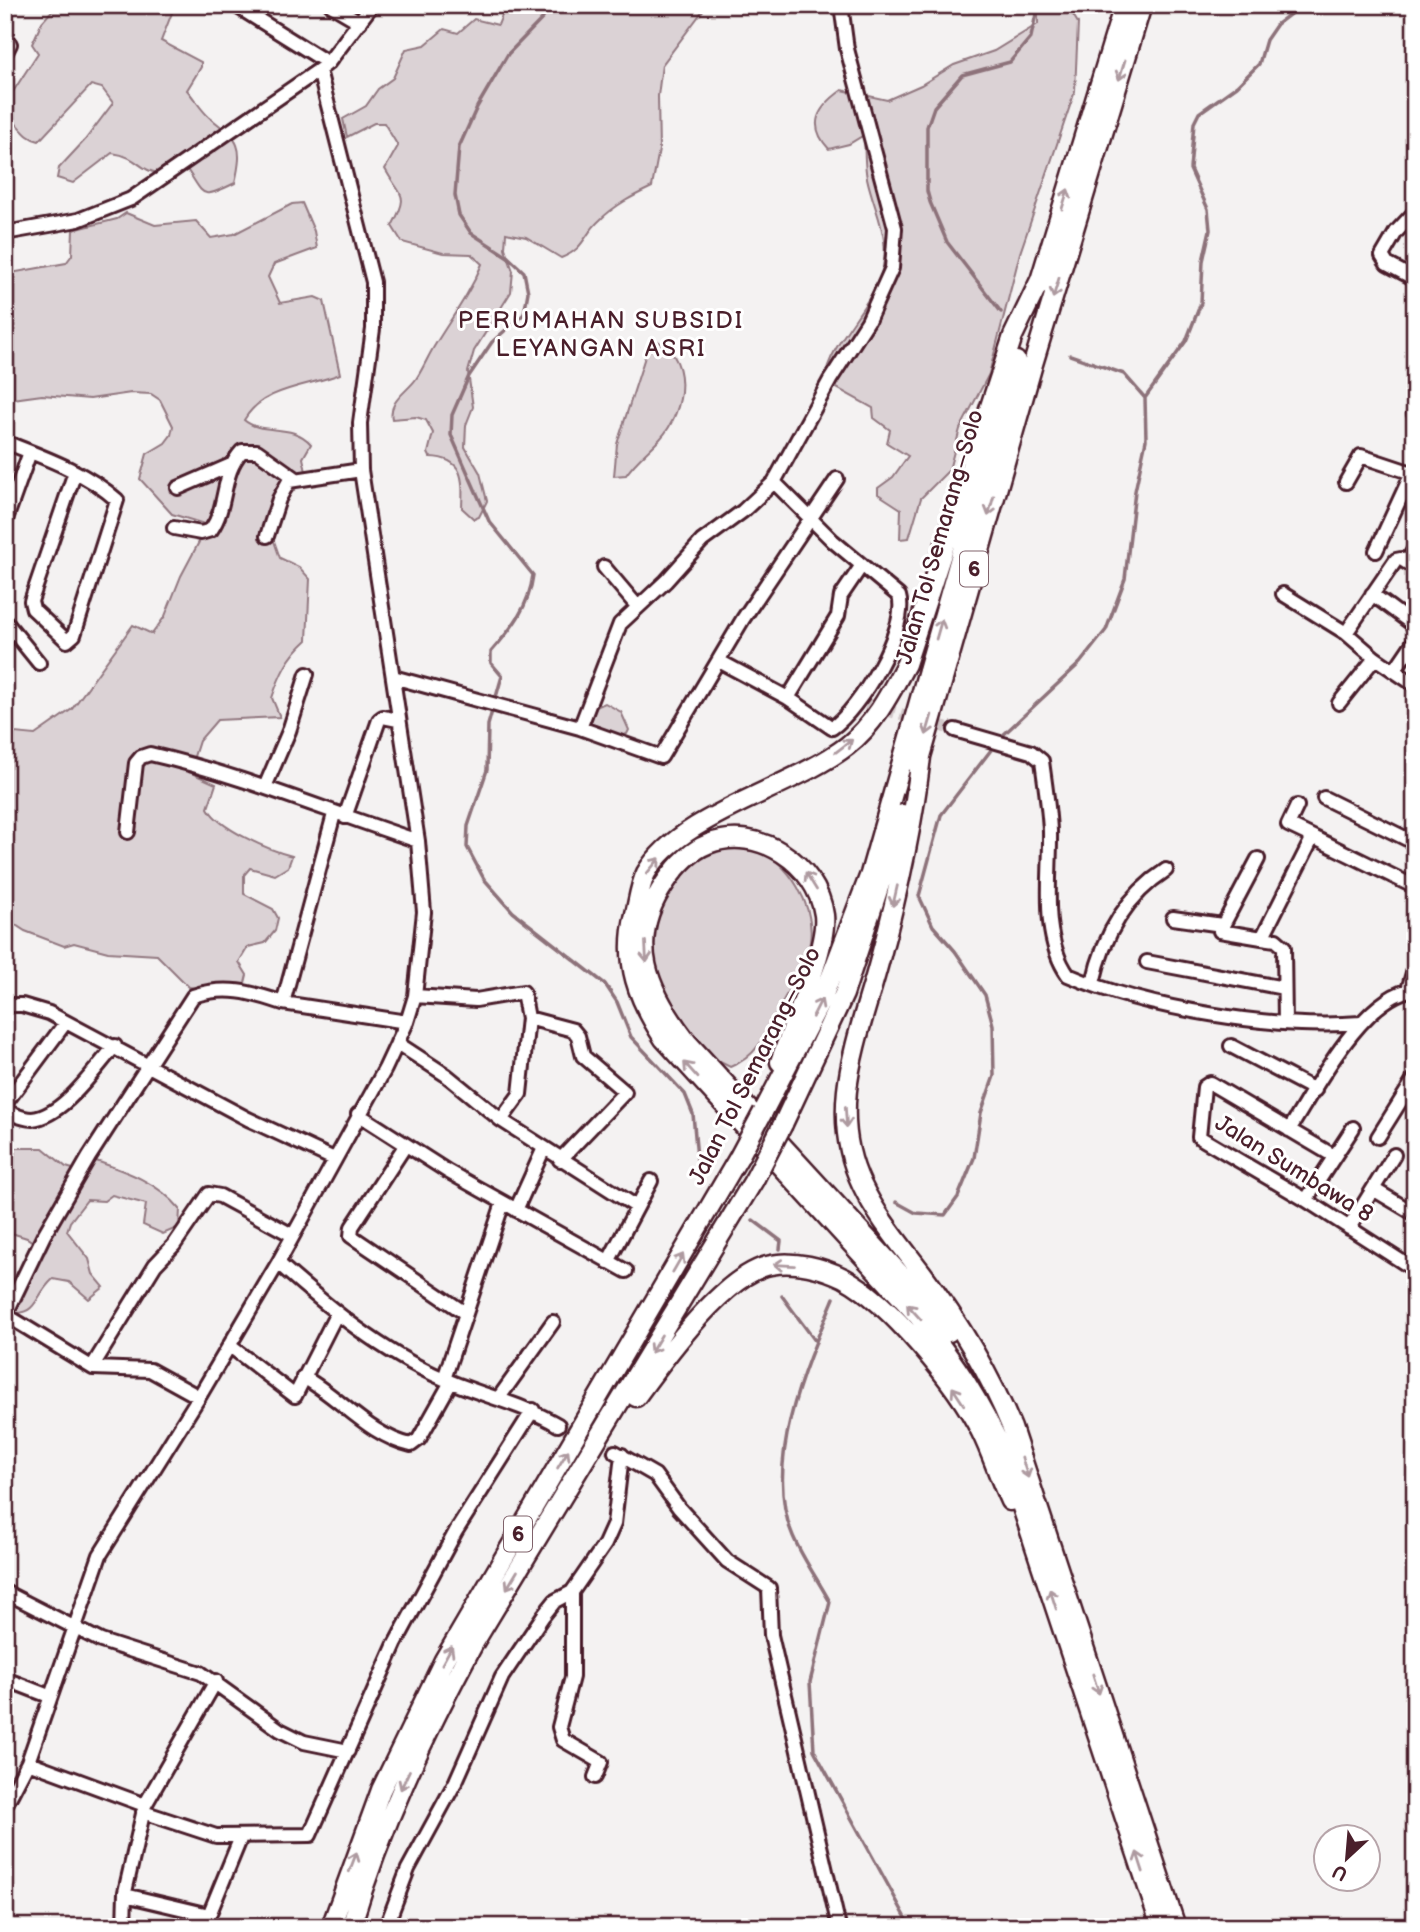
<svg xmlns="http://www.w3.org/2000/svg" width="1420" height="1932" font-family="'Balsamiq Sans',sans-serif">
	<style>
		.green { fill: #dbd2d5; stroke: #927880; stroke-width: 2 }
		.lines { fill: none; stroke-linecap: round; stroke-linejoin: round }
		.stream { stroke: #8d727a; stroke-width: 3.5 }
		.minor-tunnel { stroke: #d2c8ca; stroke-width: 12; stroke-dasharray: 12 6; stroke-linecap: butt }
		.minor-casing { stroke: #4a1f2b; stroke-width: 18 }
		.highway-casing { stroke: #4a1f2b; stroke-width: 23 }
		.minor { stroke: #fff; stroke-width: 12 }
		.highway { stroke: #fff; stroke-width: 18 }
		.highway-bridge-casing { stroke: #4a1f2b; stroke-width: 23; stroke-linecap: butt }
		.highway-bridge { stroke: #fff; stroke-width: 18 }
		.oneway { stroke: #ae9aa0 }
		.labels { text-anchor: middle; dominant-baseline: central; stroke-width: 6; stroke-linejoin: round; paint-order: stroke }
		.shield { fill: #fff; stroke: #80626b; stroke-width: 2 }
		.shield-label { font-size: 21px; font-weight: bold; fill: #4a1f2b }
		.street-label { font-size: 23px; fill: #4a1f2b; stroke: #fff }
		.neighbourhood-label { font-size: 24px; letter-spacing: 2px; fill: #4a1f2b; stroke: #fff }
	</style>
	<rect width="100%" height="100%" fill="#f4f2f2"/>
	<filter id="ink" filterUnits="userSpaceOnUse"><feTurbulence type="fractalNoise" baseFrequency=".0143" numOctaves="2"/><feDisplacementMap in="SourceGraphic" scale="14" xChannelSelector="R" yChannelSelector="G"/><feConvolveMatrix kernelMatrix="1 2 1 2 8 2 1 2 1" color-interpolation-filters="sRGB"/></filter>
	<g filter="url(#ink)">
		<path class="green" d="M57 5H175L161 41 201 62V67L187 90C194 98 201 110 209 117 239 141 244 143 235 183 199 201 205 195 186 168 136 183 149 158 112 153L73 183 57 178 59 168 85 140 113 103 102 88 91 85 39 141C22 138 19 120 5 117V104L38 53 32 44 42 22Z
			M506 5H707L662 65 658 96 659 150 652 187C633 196 615 205 600 220 583 235 585 249 561 258L526 237 506 233 505 248 513 271 511 292 474 351 468 372 473 407 466 425 465 447 480 473 487 501 479 517 474 519 462 508C463 480 465 458 430 457L428 453 433 433 426 420 416 417 392 419C388 401 407 392 416 379 423 369 428 356 435 345 452 317 469 295 482 264L471 254 443 253 402 242 392 226C410 193 401 198 385 169L398 146 384 123H374L347 137 343 119 366 106 378 89 393 78 406 49 425 45 444 29 458 33 474 19 498 25Z
			M1038 5H1067L1078 23 1075 91 1020 253 989 374 960 429 949 470 921 498 909 538 900 539 901 509 878 494V488L893 477 908 456 887 443 890 430 874 418 873 408 824 381C830 344 863 315 878 282 895 243 875 215 867 178 864 164 865 149 864 135L849 144 829 149C807 125 817 108 842 90L887 100 921 85 954 65 994 51 1038 24Z
			M302 203 314 231 317 248 274 264 268 277 280 303 315 297 324 301 340 374C307 387 263 387 244 420 262 436 292 422 311 444L303 458 307 476 285 500 273 538 280 558 299 567 310 579 307 640C288 657 280 674 272 698L280 717 217 720 199 741 189 772 216 784 208 808C219 829 269 850 292 856L288 867 275 875 250 868 244 875V894L273 909 278 918 275 931 265 943 248 947 239 962 247 975 244 987 218 985 209 990 189 987 157 955 108 952 74 943 64 946 25 931 5 918C5 906 10 896 10 885 11 869 0 857 9 841L5 838V732L35 735 72 709 133 625 152 634 165 616 181 576 208 525 172 514 140 479 147 454 165 443 171 435 173 426 160 400 151 394 131 393 90 399 42 395 5 400V274L66 263 72 255 73 230 117 219 126 213 155 225 196 221 211 238 234 234 292 204Z
			M651 338C694 354 686 411 660 439 648 452 636 460 626 475L614 476 617 444Z
			M605 703 621 712 629 730 627 734 620 736 590 725 596 707Z
			M729 846C738 847 748 847 756 850 790 862 815 906 810 942 807 963 790 987 780 1006 768 1031 758 1057 730 1067L716 1060 689 1031 660 991 650 952 659 903 694 856Z
			M5 1148H43L66 1167 76 1170 93 1160C125 1171 158 1182 180 1209L179 1227 163 1234 143 1225 146 1204 112 1195 104 1201 87 1200 70 1222 67 1231 89 1259 93 1274 104 1287 89 1299 69 1282 53 1279C32 1298 40 1316 5 1313V1277L15 1286 46 1251 27 1238 5 1231Z"/>
		<g class="lines">
			<path class="stream" d="M549 5 543 18 508 54 477 107 459 147 455 195 459 215 471 233 508 257 524 272 528 292 524 314 492 342 469 376 452 415 451 435 489 521 533 575C529 607 512 628 491 652V663L502 676 488 725 487 770 468 826 467 847 484 879 513 912 605 984 617 1002 631 1037 685 1094 693 1114 698 1169
				M1001 312 947 242 930 202 927 191V127L934 107 962 75 1010 62 1031 37 1036 14 1032 5
				M1145 398 1186 341 1201 303 1203 261 1210 230 1208 209 1190 169 1194 123 1199 113 1237 86 1259 64 1266 40 1277 24 1302 5
				M896 1202 916 1213 945 1215 958 1197 974 1158 981 1113 994 1076 993 1025 985 995 955 951 933 926 919 896 941 815 1001 737 1080 663 1106 630 1125 579 1135 491 1146 440 1145 398 1124 374 1070 355
				M753 1220 781 1241 780 1249
				M782 1296 816 1342
				M834 1298C806 1364 762 1464 793 1536 803 1559 818 1580 830 1602L810 1682 814 1750 911 1927"/>
			<path class="minor-tunnel" d="M866 704 955 730
				M558 1425 615 1452"/>
			<defs>
				<path id="minor" d="M235 5 328 63
					M331 5 360 22
					M5 40 10 44 5 54
					M1415 212 1396 232 1382 256 1387 264 1415 279
					M5 233 78 220 131 199 319 70
					M1414 414H1415
					M5 442C43 457 86 472 117 500L74 635 67 641 33 609 31 601 75 472
					M1346 482 1361 456 1415 474
					M178 488 231 465
					M5 522 30 452
					M174 528 201 533 211 530C228 506 221 473 242 451H257L295 478
					M267 536 279 499 289 481 361 470
					M1376 551 1412 473
					M1407 562 1415 548
					M604 567 637 606
					M1283 594 1346 633 1375 658 1415 685
					M1372 594 1415 626
					M5 621 39 663
					M1346 633 1396 560 1401 559 1415 568
					M719 661 788 698 832 728C859 710 909 628 899 596L833 541 774 482
					M1394 671 1415 640
					M393 677 580 728 661 757 743 619 837 479
					M788 698 838 616 841 596 862 565
					M1339 703 1375 658
					M580 728 620 624 666 581 702 541 743 511 774 482 830 380 868 321 892 268 895 228 847 49 841 5
					M955 730 1031 752 1042 761C1045 784 1049 808 1050 831 1051 876 1040 936 1068 975 1147 1009 1275 1030 1361 1023
					M265 787 289 731 307 674
					M1324 798 1415 843
					M1297 806 1288 825 1313 837
					M334 814 283 1003 407 1022
					M345 817 379 720 383 717 398 720
					M128 832 136 763 141 757 150 754C242 775 329 812 418 841
					M1258 859 1220 931 1262 938
					M1415 910V923
					M1173 918 1222 925
					M1147 962 1284 988
					M1093 983C1103 937 1126 896 1166 870
					M1408 990 1415 966
					M415 996 476 1000 523 992 528 1018 520 1094 501 1120
					M5 1005H22L49 1013 248 1119 334 1159
					M528 1018 573 1030 578 1036 583 1056 625 1092 560 1160
					M1285 1023 1284 947 1276 940 1262 938 1313 837 1415 887
					M397 1043 446 1075 501 1120 637 1207
					M1231 1046 1315 1090
					M5 1104 66 1022
					M5 1111C14 1114 22 1119 32 1119 64 1116 95 1068 115 1046
					M358 1114 447 1171 626 1271
					M1289 1130C1315 1089 1363 995 1415 989
					M1378 1137 1415 1078
					M405 1146 352 1227 351 1236 465 1313
					M1334 1156 1210 1083 1204 1087 1199 1137 1306 1200 1415 1270
					M1373 1189 1415 1214
					M1306 1200 1353 1128
					M516 1210 544 1148
					M1349 1228 1394 1155
					M608 1262 651 1181
					M278 1263C329 1308 381 1352 444 1379 483 1396 523 1404 558 1425
					M6 1315 93 1368 150 1370 199 1397
					M5 1316 44 1235 89 1157 193 996C225 985 251 992 283 1003
					M230 1346 295 1396 337 1313
					M92 1367 155 1265 174 1245 209 1194 220 1196 292 1235
					M303 1377C340 1397 368 1435 411 1445L419 1439 451 1382
					M444 1379 503 1203
					M498 1399 553 1322
					M615 1452 655 1475 679 1508 727 1561 769 1588 771 1635 839 1927
					M5 1592 101 1641 201 1673 280 1730 304 1742 348 1751
					M572 1592V1677L559 1727 563 1740 601 1762 595 1777
					M5 1679 49 1696
					M28 1762 145 1805
					M5 1806 28 1762 100 1555 199 1397 278 1263 385 1069 407 1022 415 996 424 912 418 841 361 470 360 423 373 329V282L319 70 328 63 372 5
					M143 1812 216 1836 310 1835 395 1644 456 1531 533 1410
					M125 1895 209 1915 241 1837
					M198 1913 199 1927
					M124 1927 125 1892 145 1805 216 1681
					M386 1927 408 1869 456 1781 502 1677 543 1616 555 1601 572 1592 605 1544 614 1524 622 1455"/>
				<path id="highway" d="M1041 278 1013 336 906 664C890 694 874 725 847 746 791 789 680 814 646 873 640 885 638 902 635 914 623 963 638 999 664 1039L918 1316C957 1365 979 1399 1005 1456L1161 1927
					M1038 287 1124 5
					M921 757C913 825 898 893 880 959 860 1035 825 1109 862 1185 877 1217 901 1245 922 1273 958 1321 989 1372 1012 1428L1176 1927
					M918 767 1033 364 1142 5
					M780 1062C791 1028 828 948 824 915 817 864 758 824 708 844 690 851 675 868 665 883 625 941 648 991 687 1042L924 1300 949 1332
					M763 1112 823 997 870 874 1016 361
					M783 1124 844 994 903 814
					M636 1397C663 1360 725 1273 771 1265 794 1260 824 1268 844 1278 889 1302 958 1385 981 1432 992 1454 999 1478 1010 1501
					M331 1927 381 1790 444 1660 739 1157
					M351 1927C381 1826 425 1733 475 1641L754 1180"/>
			</defs>
			<use href="#minor" class="minor-casing"/>
			<use href="#highway" class="highway-casing"/>
			<use href="#minor" class="minor"/>
			<use href="#highway" class="highway"/>
			<defs>
				<path id="highway-bridge" d="M739 1157 763 1112
					M754 1180 783 1124"/>
			</defs>
			<use href="#highway-bridge" class="highway-bridge-casing"/>
			<use href="#highway-bridge" class="highway-bridge"/>
		</g>
		<defs><path id="oneway-shaft" d="M-6 0H5M1.5-3L5.5 0L1.5 3" fill="none" stroke-width="1.6" stroke-linecap="round" stroke-linejoin="round" transform="scale(1.75)"/></defs>
		<g class="oneway">
			<use href="#oneway-shaft" transform="translate(1122 70) rotate(107)"/>
			<use href="#oneway-shaft" transform="translate(1065 199) rotate(-73)"/>
			<use href="#oneway-shaft" transform="translate(1056 288) rotate(107)"/>
			<use href="#oneway-shaft" transform="translate(991 506) rotate(106)"/>
			<use href="#oneway-shaft" transform="translate(939 629) rotate(-74)"/>
			<use href="#oneway-shaft" transform="translate(929 725) rotate(106)"/>
			<use href="#oneway-shaft" transform="translate(844 746) rotate(-37)"/>
			<use href="#oneway-shaft" transform="translate(653 866) rotate(-50)"/>
			<use href="#oneway-shaft" transform="translate(811 881) rotate(-122)"/>
			<use href="#oneway-shaft" transform="translate(895 896) rotate(103)"/>
			<use href="#oneway-shaft" transform="translate(646 952) rotate(87)"/>
			<use href="#oneway-shaft" transform="translate(817 1008) rotate(-63)"/>
			<use href="#oneway-shaft" transform="translate(691 1070) rotate(-132)"/>
			<use href="#oneway-shaft" transform="translate(846 1117) rotate(86)"/>
			<use href="#oneway-shaft" transform="translate(678 1263) rotate(-60)"/>
			<use href="#oneway-shaft" transform="translate(784 1265) rotate(-177)"/>
			<use href="#oneway-shaft" transform="translate(914 1312) rotate(-132)"/>
			<use href="#oneway-shaft" transform="translate(656 1344) rotate(121)"/>
			<use href="#oneway-shaft" transform="translate(958 1396) rotate(-123)"/>
			<use href="#oneway-shaft" transform="translate(563 1459) rotate(-59)"/>
			<use href="#oneway-shaft" transform="translate(1025 1468) rotate(72)"/>
			<use href="#oneway-shaft" transform="translate(512 1580) rotate(121)"/>
			<use href="#oneway-shaft" transform="translate(1053 1599) rotate(-108)"/>
			<use href="#oneway-shaft" transform="translate(447 1655) rotate(-61)"/>
			<use href="#oneway-shaft" transform="translate(1096 1684) rotate(72)"/>
			<use href="#oneway-shaft" transform="translate(405 1780) rotate(115)"/>
			<use href="#oneway-shaft" transform="translate(353 1862) rotate(-69)"/>
			<use href="#oneway-shaft" transform="translate(1140 1862) rotate(-108)"/>
		</g>
	</g>
	<g class="labels">
		<g class="shield">
			<rect x="960" y="551.5" width="28" height="35" rx="5"/>
			<rect x="504" y="1516.5" width="28" height="35" rx="5"/>
		</g>
		<g class="shield-label">
			<text x="974" y="569">6</text>
			<text x="518" y="1534">6</text>
		</g>
		<g class="street-label">
			<text transform="translate(940 537) rotate(-74)">Jalan Tol Semarang–Solo</text>
			<text transform="translate(755 1066) rotate(-63)">Jalan Tol Semarang–Solo</text>
			<text transform="translate(1294 1169) rotate(32)">Jalan Sumbawa 8</text>
		</g>
		<g class="neighbourhood-label">
			<text x="601" y="320">PERUMAHAN SUBSIDI<tspan x="601" dy="28">LEYANGAN ASRI</tspan></text>
		</g>
	</g>
	<rect width="1420" height="1932" fill="none" stroke="#fff" stroke-width="28"/>
	<rect x="14" y="14" width="1392" height="1904" fill="none" stroke="#4a1f2b" stroke-width="2.5" filter="url(#ink)"/>
	<g transform="translate(1347 1858) rotate(206)"><circle r="33" fill="#ffffff" stroke="#b7a5aa" stroke-width="2"/>
	<path d="M0-5L12 26L0 18L-12 26Z" fill="#4a1f2b"/>
	<text y="-10" font-size="19" font-weight="bold" text-anchor="middle" fill="#4a1f2b">U</text>
	</g>
</svg>
